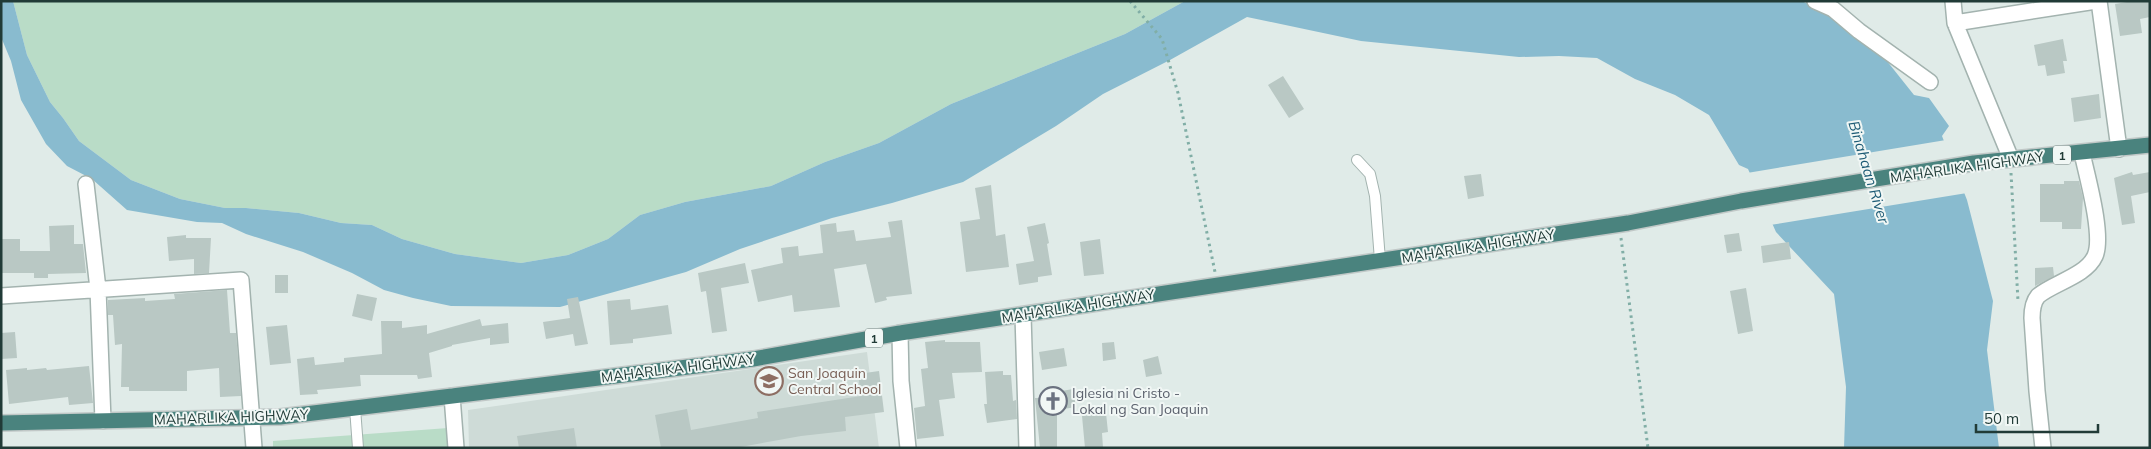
<svg xmlns="http://www.w3.org/2000/svg" width="2151" height="449" font-family="Mulish,sans-serif">
	<style>
		.built { fill: #cedbd7 }
		.green { fill: #b9dcc7 }
		.water { fill: #89bbcf }
		.pier { fill: #e0ebe8 }
		.building { fill: #b9c8c4 }
		.lines { fill: none; stroke-linecap: round; stroke-linejoin: round }
		.service-casing { stroke: #a3b3af; stroke-width: 12 }
		.minor-casing { stroke: #a3b3af; stroke-width: 18 }
		.trunk-casing { stroke: #c1c8c7; stroke-width: 18 }
		.path { stroke: #81aea6; stroke-width: 3; stroke-dasharray: 2.5 4; stroke-linecap: butt }
		.service { stroke: #fff; stroke-width: 10 }
		.minor { stroke: #fff; stroke-width: 15 }
		.trunk { stroke: #4a837e; stroke-width: 15 }
		.labels { text-anchor: middle; dominant-baseline: central; stroke-width: 4; stroke-linejoin: round; paint-order: stroke }
		.shield { fill: #f1f7f5; stroke: #5f7370; stroke-width: 1 }
		.shield-label { font-size: 12px; font-weight: bold; fill: #213b37 }
		.street-label { font-size: 14px; fill: #213b37; stroke: #f1f7f5 }
		.education-label { font-size: 14px; fill: #785e54; stroke: #f1f7f5; text-anchor: start }
		.worship-label { font-size: 14px; fill: #5b616d; stroke: #f1f7f5; text-anchor: start }
		.water-label { font-size: 15px; font-style: italic; fill: #1d5b75; stroke: #f1f7f5 }
	</style>
	<rect width="100%" height="100%" fill="#e0ebe8"/>
	<path class="built" d="M867 352 879 448H469L468 410Z"/>
	<path class="green" d="M13 1H1185L1125 34 951 104 879 143 825 162 771 186 685 202 640 215 608 239 568 255 521 263 455 254 402 239 372 225 341 223 299 213 246 208H225L180 199 131 180 79 141 63 118 50 102 27 55Z
		M448 428 449 448H273V441Z"/>
	<path class="water" d="M1 1H13L27 55 50 102 63 118 79 141 131 180 180 199 225 208H246L299 213 341 223 372 225 402 239 455 254 521 263 568 255 608 239 640 215 685 202 771 186 825 162 879 143 951 104 1125 34 1185 1H1801L1817 7 1871 41 1914 95 1929 98 1949 126 1942 136 1967 200 1993 301 1987 350 1999 448H1844L1846 387 1834 294 1776 232 1748 169 1739 165 1709 115 1675 95 1635 79 1597 58 1559 56 1519 57 1361 41 1247 17 1170 60 1103 94 1056 126 963 182 892 203 832 218 740 249 686 272 560 307 451 306 413 298 384 290 352 273 303 252 246 234 222 223 197 222 127 210 92 179 67 166 46 144 21 100 11 61 1 37Z"/>
	<path class="pier" d="M1946 140 1967 193 1770 225 1747 173Z"/>
	<path class="building" d="M2133 1H2150V17L2140 19 2142 33 2120 36 2115 4Z
		M2063 39 2067 61H2063L2065 73 2047 76 2045 65 2038 66 2034 45Z
		M1283 76 1304 109 1289 118 1268 85Z
		M2099 94 2101 118 2074 122 2071 98Z
		M2132 172 2133 175 2150 172V192L2131 196 2135 223 2122 225 2114 178Z
		M1481 174 1484 196 1468 199 1464 176Z
		M2064 181H2079L2083 198 2081 229H2062V222H2040V184H2064Z
		M991 185 996 236 1005 234 1009 267 966 272 960 222 980 219 975 188Z
		M902 220 912 294 886 297 887 300 875 303 866 264 834 269 840 307 794 312 792 295 758 302 751 270 783 263 781 248 798 246 799 256 823 253 820 225 836 223 837 232 854 230 856 241 891 237 888 222Z
		M1045 223 1049 243 1047 244 1052 275 1038 277V282L1019 285 1016 264 1034 261 1027 227Z
		M74 225V244H83L86 273 48 274V278H34V273H1V239H20V251H50L49 226Z
		M1739 233 1742 251 1727 253 1724 235Z
		M186 235V238H211L209 273 194 274V259L169 261 167 237Z
		M1100 239 1104 274 1084 276 1080 242Z
		M1789 242 1791 259 1763 263 1761 246Z
		M745 263 749 283 721 288 727 331 712 333 706 291 701 292 698 273Z
		M2053 267 2054 276 2035 286V268Z
		M275 275H288V293H275Z
		M1746 288 1753 331 1738 334 1730 291Z
		M227 290 230 333H236L241 396 220 397 219 368 187 371V391H129V387H121L122 344 115 345 113 315H108V300L145 298V301L175 299 174 294Z
		M357 294 377 298 372 321 352 316Z
		M578 297 588 344 575 346 573 334 546 339 543 322 570 318 567 299Z
		M630 299 631 310 668 305 672 334 633 339V343L610 345 607 301Z
		M480 319 482 326 508 323 509 343 490 345V338L452 345V346L429 353 432 377 418 379 417 375H360L361 386 317 390 318 394 300 395 297 359 314 357 315 365 344 362V358L382 354 381 321H402V328L427 325V334Z
		M287 325 291 363 270 365 266 327Z
		M15 332 17 358 1 359V333Z
		M945 340V342H980L982 372 952 373 955 398 939 400 944 436 917 439 914 408 925 406 921 369 928 368 925 342Z
		M1114 342 1116 359 1103 361 1102 343Z
		M1064 348 1067 366 1042 370 1039 352Z
		M1158 356 1162 374 1146 377 1143 360Z
		M89 366 93 403 69 405 68 397 9 404 6 370 27 368V370L46 368 47 370Z
		M879 371 884 412 845 417 846 431 801 436 735 448H661L655 415 687 409 691 430 758 418 757 412 861 396 858 374Z
		M1003 371V375H1011L1013 401 1016 400 1017 419 987 423 984 404H987L985 372Z
		M1073 389 1076 407 1057 410V448H1040L1035 398H1039V395Z
		M1106 413 1108 432 1102 433 1103 448H1085L1082 416Z
		M574 428 577 448H519L517 436Z"/>
	<g class="lines">
		<defs>
			<path id="service" d="M1357 160 1370 174 1375 196 1380 260
				M355 408 358 448"/>
			<path id="minor" d="M1815 1 1833 9 1859 31 1930 82
				M1953 1 1955 23 2011 159
				M2099 1 2119 149
				M1955 23 2096 1
				M86 184 98 289 103 421
				M1 296 241 280 254 448
				M1023 315 1027 448
				M900 333 901 381 908 448
				M452 396 456 448
				M2043 448 2037 391 2032 318C2032 311 2033 302 2038 296 2053 283 2086 276 2095 256 2104 236 2087 176 2082 153"/>
			<path id="trunk" d="M1 423 280 417 355 408 753 359 900 333 1628 223 1741 201 1974 163 2150 145"/>
		</defs>
		<use href="#service" class="service-casing"/>
		<use href="#minor" class="minor-casing"/>
		<use href="#trunk" class="trunk-casing"/>
		<path class="path" d="M1130 1 1162 39 1178 93 1215 272
			M2011 173 2018 301
			M1621 238 1648 448"/>
		<use href="#service" class="service"/>
		<use href="#minor" class="minor"/>
		<use href="#trunk" class="trunk"/>
	</g>
	<defs>
		<symbol id="school-ring" viewBox="-11 -11 22 22"><circle r="9.5" fill="#f1f7f5" stroke="#8d6e63" stroke-width="1.5"/><path d="M0-5L7-2L0 1L-7-2ZM-4 1L0 2.5L4 1V4Q0 6-4 4Z" fill="#8d6e63"/></symbol>
		<symbol id="church-ring" viewBox="-11 -11 22 22"><circle r="9.5" fill="#f1f7f5" stroke="#6b7280" stroke-width="1.5"/><path d="M-1.2-6h2.4v3.5h3.3v2.4h-3.3V6h-2.4V-.1h-3.3v-2.4h3.3Z" fill="#6b7280"/></symbol>
	</defs>
	<g fill-rule="evenodd">
		<use href="#school-ring" x="753" y="365" width="32" height="32"/>
		<use href="#church-ring" x="1037" y="385" width="32" height="32"/>
	</g>
	<g class="labels">
		<g class="shield">
			<rect x="2053" y="145.5" width="18" height="19" rx="4"/>
			<rect x="865" y="328.5" width="18" height="19" rx="4"/>
		</g>
		<g class="shield-label">
			<text x="2062" y="155">1</text>
			<text x="874" y="338">1</text>
		</g>
		<g class="street-label">
			<text transform="translate(1967 167) rotate(-8)">MAHARLIKA HIGHWAY</text>
			<text transform="translate(1478 246) rotate(-9)">MAHARLIKA HIGHWAY</text>
			<text transform="translate(1078 306) rotate(-9)">MAHARLIKA HIGHWAY</text>
			<text transform="translate(678 368) rotate(-7)">MAHARLIKA HIGHWAY</text>
			<text transform="translate(231 417) rotate(-2)">MAHARLIKA HIGHWAY</text>
		</g>
		<g class="education-label">
			<text x="788" y="373">San Joaquin<tspan x="788" dy="16">Central School</tspan></text>
		</g>
		<g class="worship-label">
			<text x="1072" y="393">Iglesia ni Cristo -<tspan x="1072" dy="16">Lokal ng San Joaquin</tspan></text>
		</g>
		<g class="water-label">
			<text transform="translate(1869 172) rotate(73)">Binahaan River</text>
		</g>
	</g>
	<rect width="2151" height="449" fill="none" stroke="#213b37" stroke-width="5"/>
	<path d="M1976 424v8h122v-8" fill="none" stroke="#213b37" stroke-width="2.5"/>
	<text x="1984" y="424" font-size="15" fill="#213b37" stroke="#f1f7f5" stroke-width="4" paint-order="stroke">50 m</text>
</svg>
